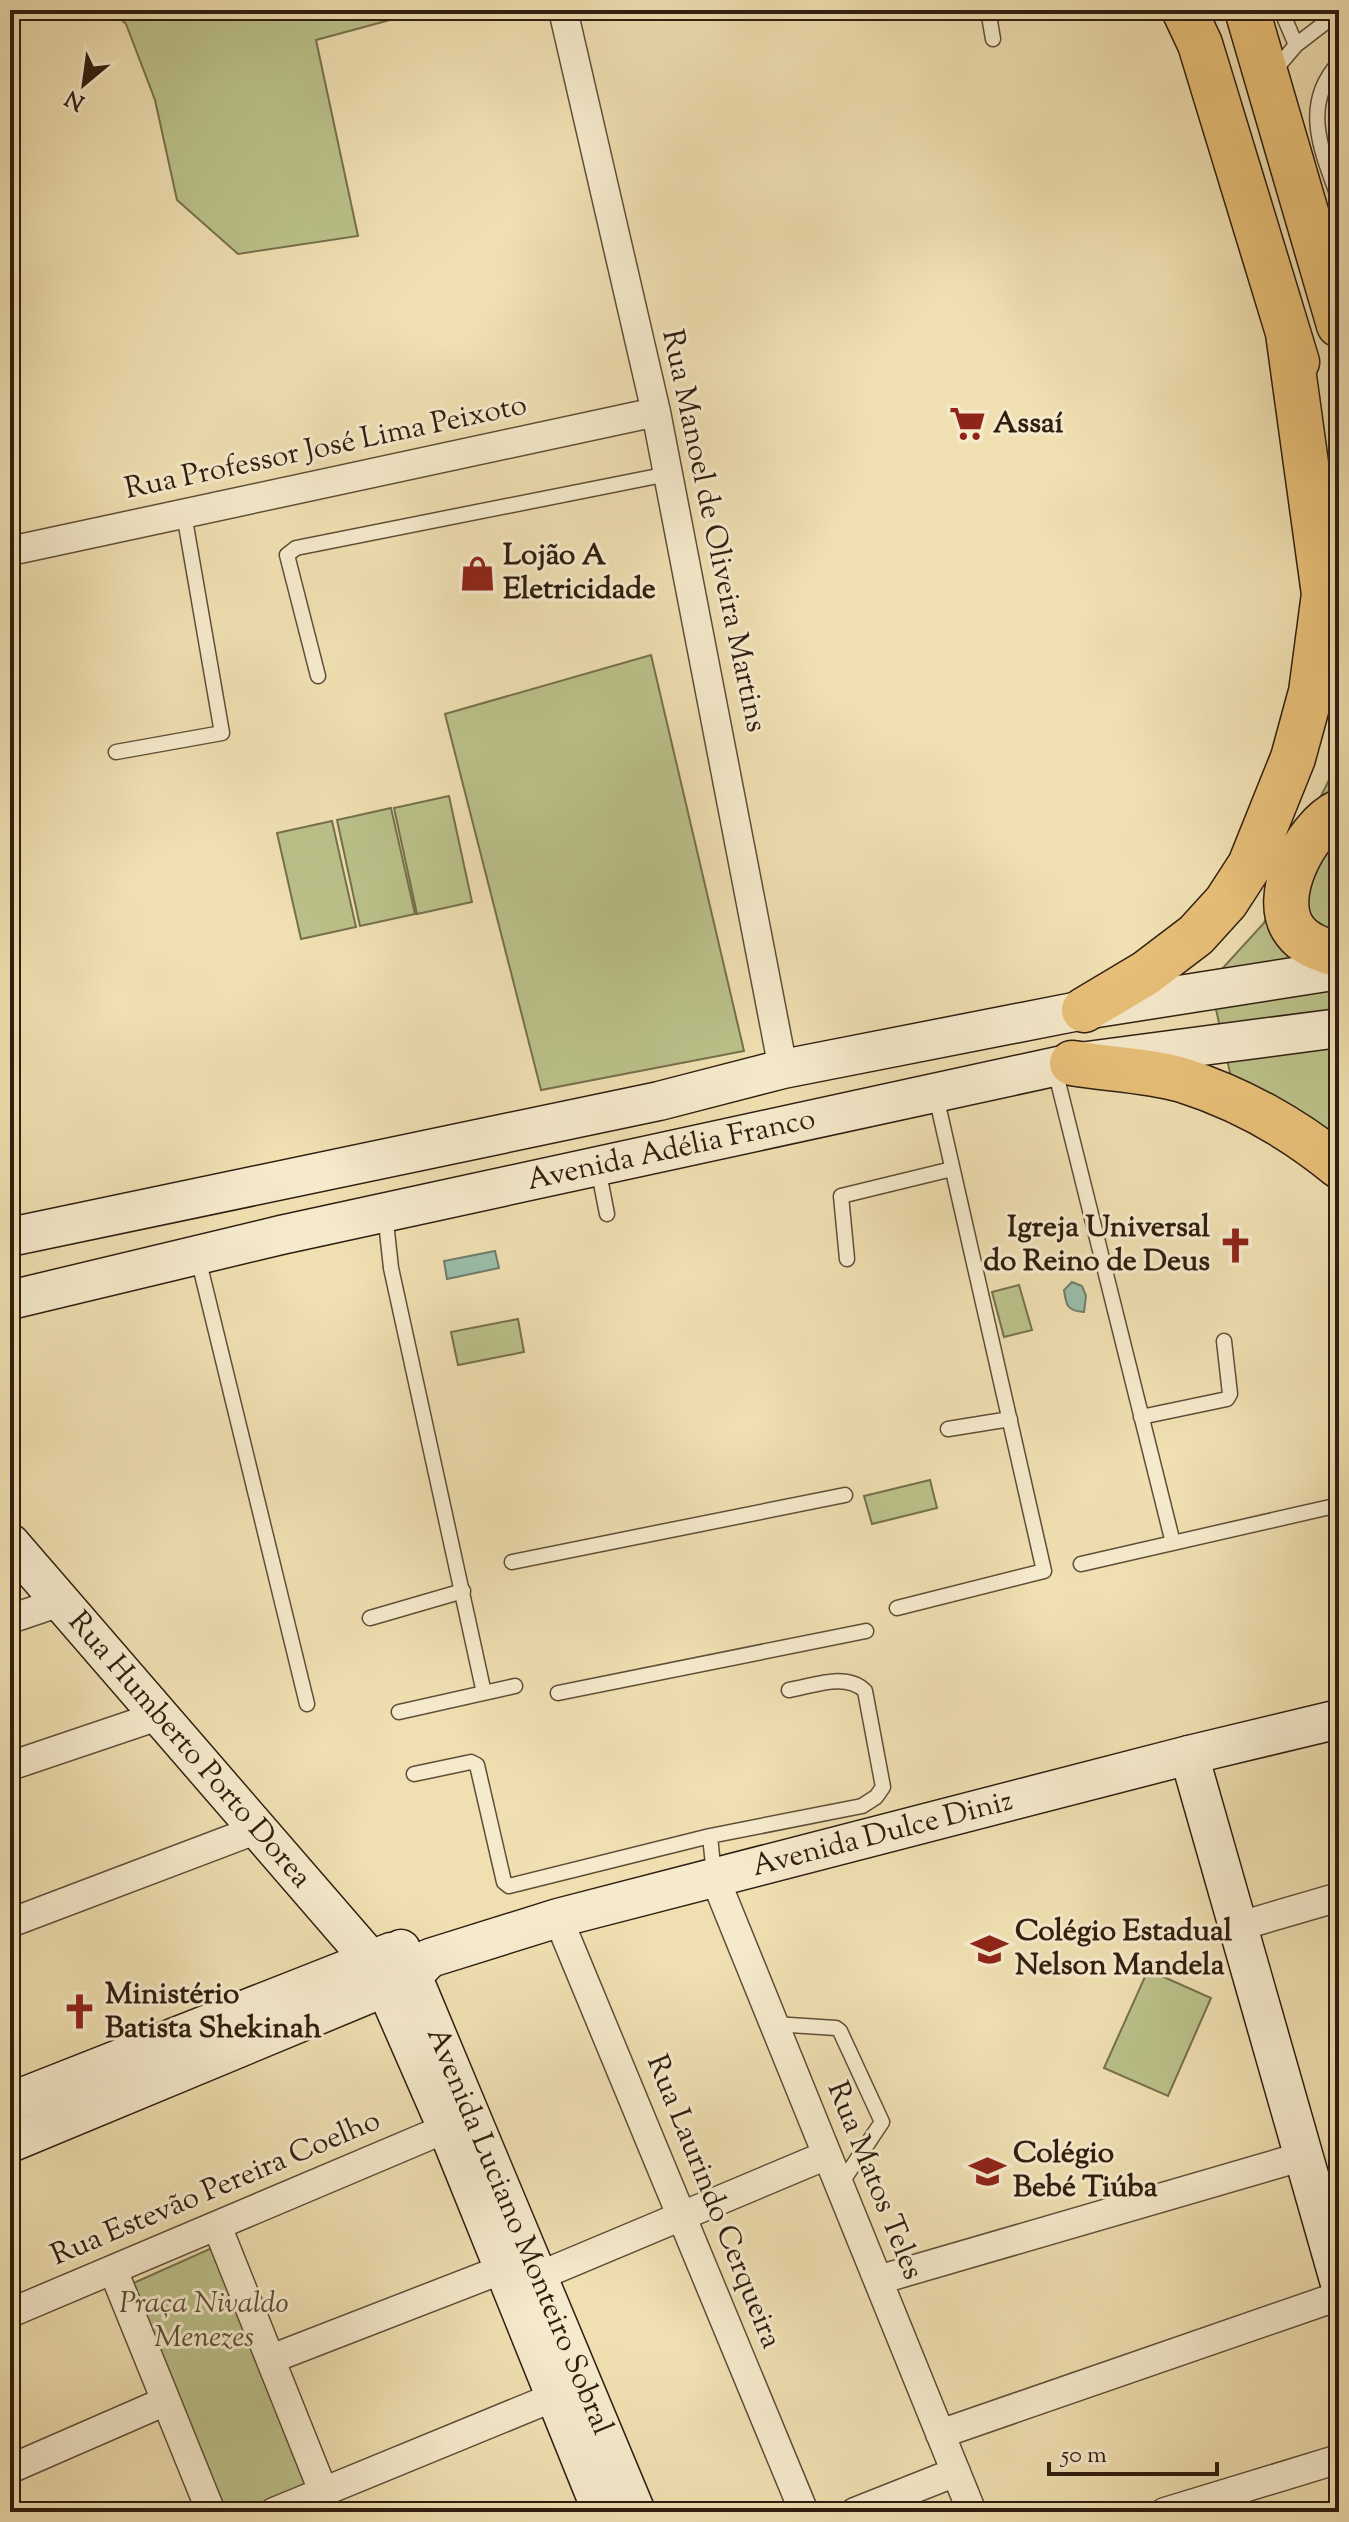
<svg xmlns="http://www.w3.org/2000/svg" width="1349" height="2522" font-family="'Sorts Mill Goudy',serif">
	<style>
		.green { fill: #bbc18a; stroke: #76704d; stroke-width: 2 }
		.water { fill: #9abda9; stroke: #707d6c; stroke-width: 2 }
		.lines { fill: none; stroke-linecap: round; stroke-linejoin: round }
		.lane-casing { stroke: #604e38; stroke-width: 17 }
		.street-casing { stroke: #604e38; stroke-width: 31 }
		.secondary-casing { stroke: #301e10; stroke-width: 41 }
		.primary-casing { stroke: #301e10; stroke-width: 47 }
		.lane { stroke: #f5eacc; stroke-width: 14 }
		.street { stroke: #f5eacc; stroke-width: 28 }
		.secondary { stroke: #f5eacc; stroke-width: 38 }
		.primary { stroke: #e8c078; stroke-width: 44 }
		.labels { text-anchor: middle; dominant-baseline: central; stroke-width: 6; stroke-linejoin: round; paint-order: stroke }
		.poi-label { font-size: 30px; font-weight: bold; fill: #301e10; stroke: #f5eacc; text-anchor: start }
		.street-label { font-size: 30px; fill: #301e10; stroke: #f5eacc }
		.park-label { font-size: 30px; font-style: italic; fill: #5a4f35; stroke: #f5eacc }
	</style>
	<rect width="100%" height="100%" fill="#efdfb1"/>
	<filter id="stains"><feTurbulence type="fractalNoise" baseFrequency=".0025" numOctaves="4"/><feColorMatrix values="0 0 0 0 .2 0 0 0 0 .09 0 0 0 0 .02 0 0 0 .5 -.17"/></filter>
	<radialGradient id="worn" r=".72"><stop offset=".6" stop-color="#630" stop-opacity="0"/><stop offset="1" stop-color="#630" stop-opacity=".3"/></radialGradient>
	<path class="green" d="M111 10H427L316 40 358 236 238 254 177 200 155 100 126 24Z
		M651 655 744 1051 541 1090 445 714Z
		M1339 760V1152L1232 1082 1210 982 1264 923 1294 850Z
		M449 796 472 902 417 914 394 808Z
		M391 808 415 914 360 926 337 820Z
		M332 821 356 927 301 939 277 833Z
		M1019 1285 1032 1330 1004 1337 992 1292Z
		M518 1319 524 1352 458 1365 451 1332Z
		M930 1480 937 1508 872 1524 864 1496Z
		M1148 1970 1211 1998 1168 2096 1104 2068Z
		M232 2239 329 2488 276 2512H226L129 2285Z"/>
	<path class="water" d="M495 1251 499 1268 447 1279 444 1261Z
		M1072 1282 1082 1286 1086 1296 1084 1312C1067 1311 1066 1305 1064 1290Z"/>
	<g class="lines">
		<defs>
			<path id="lane" d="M988 10 993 39
				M1281 10 1296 45
				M1339 63C1300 105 1322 152 1339 199
				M1273 72 1296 45 1339 12
				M318 676 287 555 296 548 668 474
				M116 752 222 733 184 514
				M1055 1070 1173 1543
				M598 1168 607 1214
				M385 1213 391 1268 484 1693
				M198 1258 307 1704
				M847 1259 841 1196 952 1169
				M1141 1417 1227 1399 1230 1394 1224 1341
				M948 1429 1010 1419
				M512 1562 845 1495
				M1081 1564 1339 1505
				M897 1608 1044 1571 936 1096
				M370 1618 463 1591
				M558 1693 866 1631
				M399 1712 515 1686
				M414 1774 471 1762 477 1765 504 1882 509 1886 710 1836 862 1806 876 1797 883 1787 865 1691C846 1672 813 1686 789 1690
				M710 1836 714 1875
				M774 2024 836 2028 840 2031 882 2122 840 2185"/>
			<path id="street" d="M563 10 656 412 783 1069
				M10 551 656 412
				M10 1619 60 1602
				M10 1766 158 1716
				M714 1876 972 2512
				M558 1918 804 2512
				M10 1923 258 1829
				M1240 1926 1339 1897
				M217 2226 323 2491
				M113 2270 211 2512
				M539 2276 827 2155
				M878 2280 1304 2156
				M10 2313 447 2128
				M271 2359 503 2269
				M940 2434 1339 2296
				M10 2469 166 2401
				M274 2512 554 2397
				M855 2512 956 2472
				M1165 2512 1339 2459"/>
			<g id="secondary">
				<path d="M10 1237 659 1101 783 1069 1084 1010 1339 970"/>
				<path id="s1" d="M10 1300 281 1235 1072 1063 1339 1028"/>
				<path id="s2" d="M10 1543 370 1959 385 1986 447 2128 602 2512"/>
				<path d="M1189 1755 1339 2280"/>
				<path id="s3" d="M401 1949 636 2512"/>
				<path d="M10 2102 391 1952"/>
				<path id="s4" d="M10 2143 412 1976 430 1958 558 1918 1189 1755 1339 1719"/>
			</g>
			<path id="primary" d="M1184 10 1200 44 1297 362
				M1247 10 1339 325
				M1339 812C1306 828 1269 898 1295 931 1305 945 1323 950 1339 955
				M1084 1010 1146 973 1196 935 1226 902 1250 865 1293 758 1311 692 1324 594 1288 333
				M1072 1063C1107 1069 1148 1070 1182 1080 1239 1098 1294 1129 1339 1166"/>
		</defs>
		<use href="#lane" class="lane-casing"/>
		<use href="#street" class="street-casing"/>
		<use href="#secondary" class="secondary-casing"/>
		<use href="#primary" class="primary-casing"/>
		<use href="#lane" class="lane"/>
		<use href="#street" class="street"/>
		<use href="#secondary" class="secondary"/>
		<use href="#primary" class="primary"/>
	</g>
	<defs>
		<symbol id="supermarket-bare" viewBox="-9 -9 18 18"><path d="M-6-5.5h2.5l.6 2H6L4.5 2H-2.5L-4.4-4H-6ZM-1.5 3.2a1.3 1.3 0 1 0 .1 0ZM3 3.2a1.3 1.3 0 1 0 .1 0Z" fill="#8f2418" stroke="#f5eacc" stroke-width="2.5" paint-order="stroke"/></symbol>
		<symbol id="shop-bare" viewBox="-9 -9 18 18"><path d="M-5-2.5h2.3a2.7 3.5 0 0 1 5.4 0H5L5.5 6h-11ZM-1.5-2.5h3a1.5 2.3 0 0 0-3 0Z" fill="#8f2418" stroke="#f5eacc" stroke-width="2.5" paint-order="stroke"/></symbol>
		<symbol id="church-bare" viewBox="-9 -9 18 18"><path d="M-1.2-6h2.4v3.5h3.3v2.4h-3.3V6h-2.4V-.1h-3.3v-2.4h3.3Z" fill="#8f2418" stroke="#f5eacc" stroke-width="2.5" paint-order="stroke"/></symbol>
		<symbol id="school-bare" viewBox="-9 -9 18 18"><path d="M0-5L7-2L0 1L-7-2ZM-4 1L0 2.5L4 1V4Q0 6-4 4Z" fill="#8f2418" stroke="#f5eacc" stroke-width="2.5" paint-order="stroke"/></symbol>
	</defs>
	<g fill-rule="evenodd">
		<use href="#supermarket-bare" x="942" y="398" width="51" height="51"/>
		<use href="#shop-bare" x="452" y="548" width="51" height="51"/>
		<use href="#church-bare" x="1210" y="1220" width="51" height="51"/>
		<use href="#school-bare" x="964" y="1924" width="51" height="51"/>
		<use href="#church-bare" x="54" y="1986" width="51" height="51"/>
		<use href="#school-bare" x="962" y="2146" width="51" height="51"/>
	</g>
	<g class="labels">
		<g class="poi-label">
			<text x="993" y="424">Assaí</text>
			<text x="503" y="556">Lojão A<tspan x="503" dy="34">Eletricidade</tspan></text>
			<text x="1210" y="1228" text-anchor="end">Igreja Universal<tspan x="1210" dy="34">do Reino de Deus</tspan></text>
			<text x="1015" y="1932">Colégio Estadual<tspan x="1015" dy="34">Nelson Mandela</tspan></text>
			<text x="105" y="1995">Ministério<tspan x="105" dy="34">Batista Shekinah</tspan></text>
			<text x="1013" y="2154">Colégio<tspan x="1013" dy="34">Bebé Tiúba</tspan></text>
		</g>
		<g class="street-label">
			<text transform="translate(326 448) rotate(-12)">Rua Professor José Lima Peixoto</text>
			<text transform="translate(713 531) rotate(78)">Rua Manoel de Oliveira Martins</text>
			<text stroke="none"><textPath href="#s1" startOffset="678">Avenida Adélia Franco</textPath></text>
			<text stroke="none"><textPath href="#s2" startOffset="274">Rua Humberto Porto Dorea</textPath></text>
			<text stroke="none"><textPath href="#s4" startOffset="930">Avenida Dulce Diniz</textPath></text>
			<text transform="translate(874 2181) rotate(68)">Rua Matos Teles</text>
			<text transform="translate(216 2189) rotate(-23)">Rua Estevão Pereira Coelho</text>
			<text transform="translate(713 2202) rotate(68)">Rua Laurindo Cerqueira</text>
			<text stroke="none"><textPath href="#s3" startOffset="306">Avenida Luciano Monteiro Sobral</textPath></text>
		</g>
		<g class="park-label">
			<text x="204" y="2304">Praça Nivaldo<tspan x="204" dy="34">Menezes</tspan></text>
		</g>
	</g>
	<rect width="1349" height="2522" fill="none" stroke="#efdfb1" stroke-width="40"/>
	<rect x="12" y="12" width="1325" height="2498" fill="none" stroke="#301e10" stroke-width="4"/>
	<rect x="20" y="20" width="1309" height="2482" fill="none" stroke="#301e10" stroke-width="2"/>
	<g transform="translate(84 84) rotate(209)" stroke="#f5eacc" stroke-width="6" paint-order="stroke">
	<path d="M0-6L14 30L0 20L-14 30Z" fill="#301e10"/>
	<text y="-12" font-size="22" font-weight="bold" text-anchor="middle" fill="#301e10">N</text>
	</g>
	<path d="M1049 2462v12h168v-12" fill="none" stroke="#301e10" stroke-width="4"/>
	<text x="1061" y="2462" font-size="24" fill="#301e10" stroke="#f5eacc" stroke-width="6" paint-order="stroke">50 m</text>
	<rect width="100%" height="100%" filter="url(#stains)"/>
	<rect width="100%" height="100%" fill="url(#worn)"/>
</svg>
